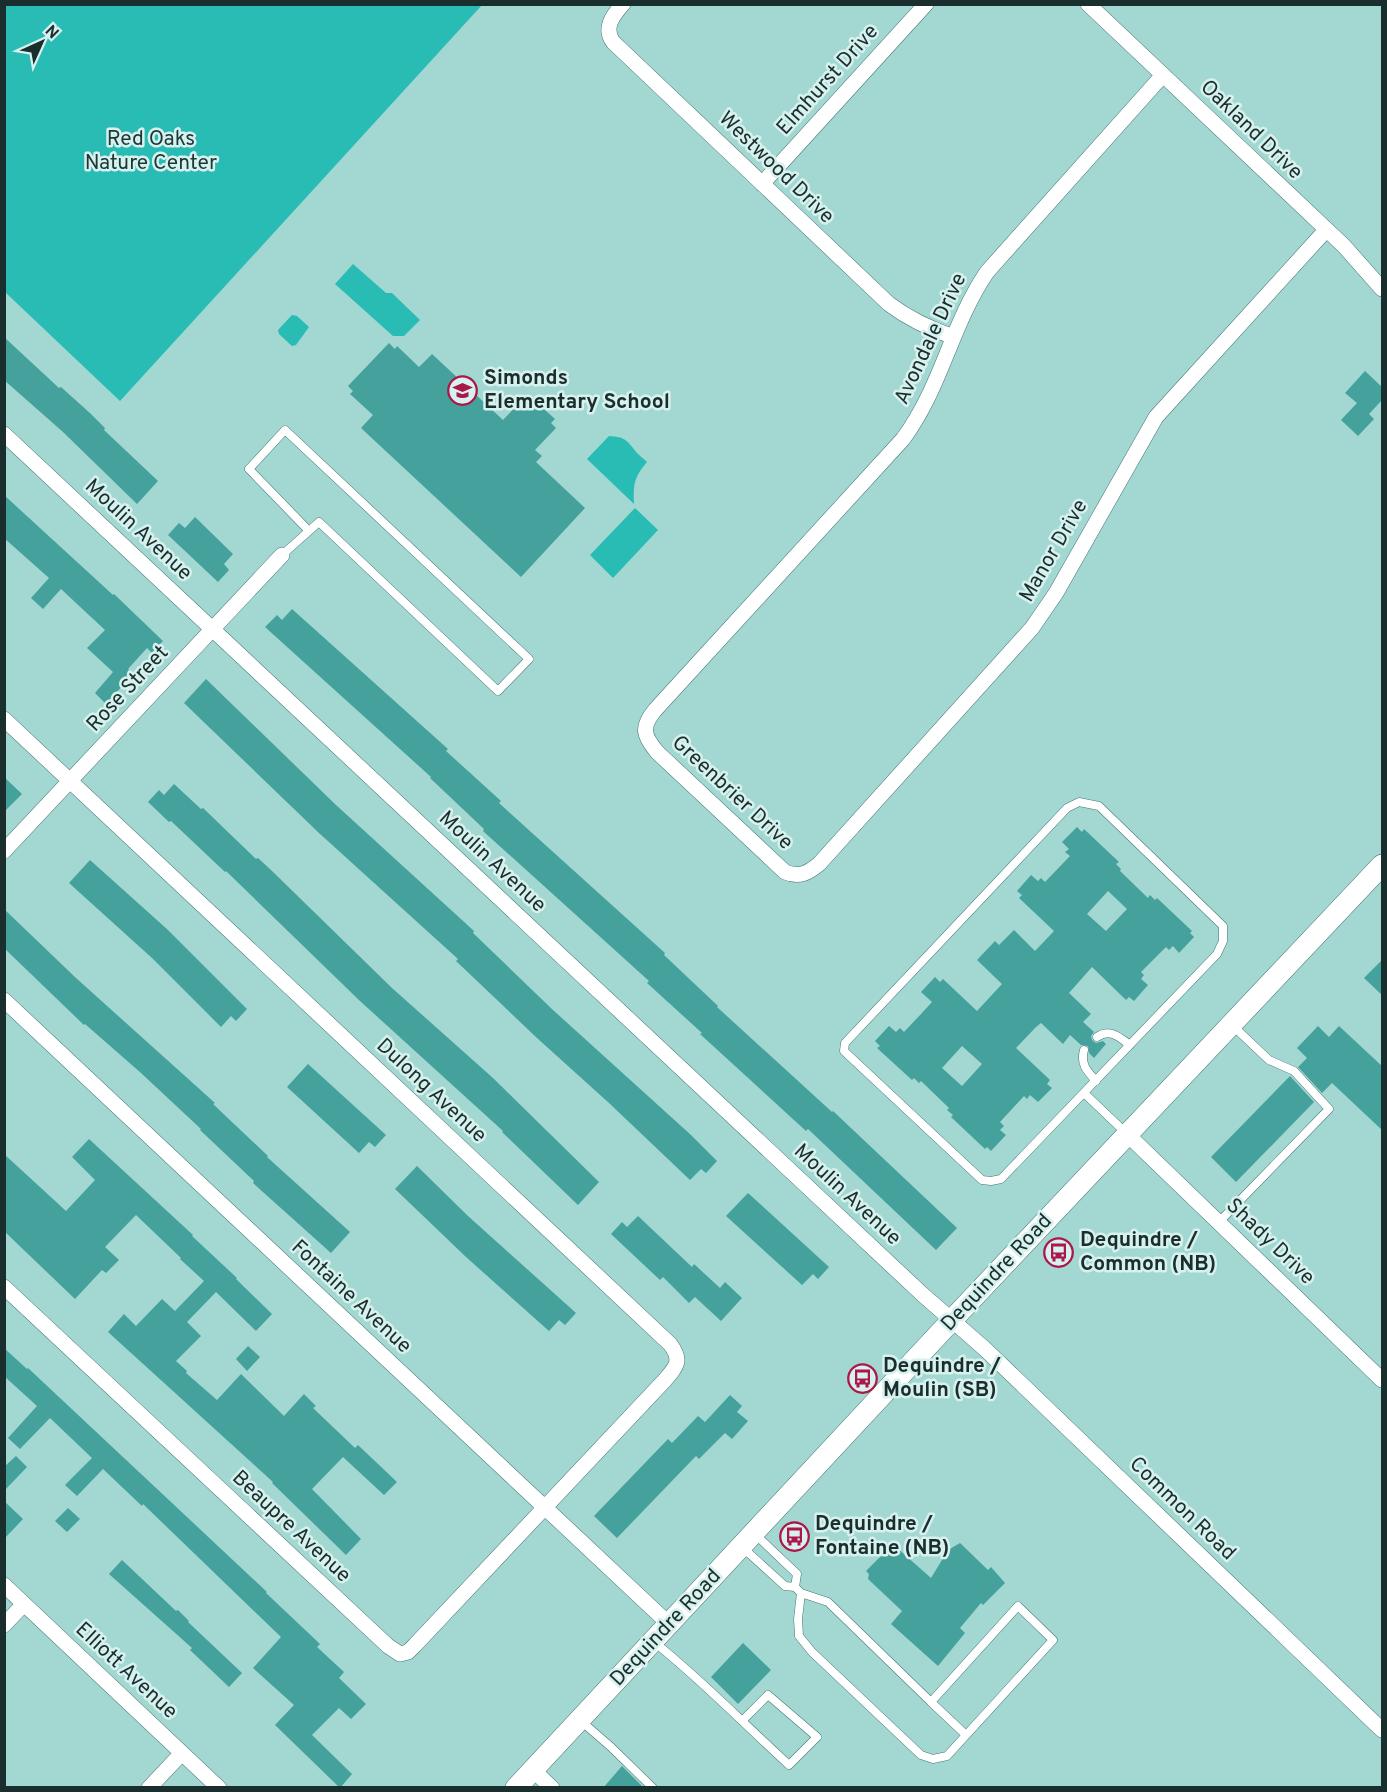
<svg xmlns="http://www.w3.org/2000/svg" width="1387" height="1792" font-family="Overpass,sans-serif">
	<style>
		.green { fill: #28bcb4 }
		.building { fill: #45a19b; fill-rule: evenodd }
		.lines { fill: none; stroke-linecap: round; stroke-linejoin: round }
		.service-casing { stroke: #447773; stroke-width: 9 }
		.minor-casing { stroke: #447773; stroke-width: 16 }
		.secondary-casing { stroke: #447773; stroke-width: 22 }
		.service { stroke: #fff; stroke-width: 8 }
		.minor { stroke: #fff; stroke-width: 15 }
		.secondary { stroke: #fff; stroke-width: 21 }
		.labels { text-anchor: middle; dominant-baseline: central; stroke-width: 5; stroke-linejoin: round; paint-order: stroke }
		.street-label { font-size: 21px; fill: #1a2f2d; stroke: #d7f1ef }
		.park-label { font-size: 21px; fill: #1b3836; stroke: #d7f1ef }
		.poi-label { font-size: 21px; font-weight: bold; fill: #1a2f2d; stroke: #d7f1ef; text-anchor: start }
	</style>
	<rect width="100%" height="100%" fill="#a2d7d2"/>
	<path class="green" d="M4 5 5 4 482 5 120 401 5 292Z
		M353 264 386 293H392L420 320 404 336H393L335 284Z
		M292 315 297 316 309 327 296 345 292 346 279 334 278 330Z
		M609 436C622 437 625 438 633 448 636 453 643 458 647 462 634 477 633 485 634 504L587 459Z
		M635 508 658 530 613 578 590 555Z"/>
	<path class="building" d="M4 337 59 388 61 387 91 414 105 428 104 430 158 481 137 504 63 432 4 380Z
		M389 343 395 349 397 346 419 367 432 354 503 420 523 399 529 405 534 400 555 419 551 423 556 428 535 450 542 456 536 462 585 508 521 577 361 428 373 415 350 394 353 391 348 386Z
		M1365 371 1383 388V399L1369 414 1374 419 1358 436 1341 420 1357 403 1345 393Z
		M4 495 113 595 114 594 163 641 152 653 147 648 128 669 133 674 106 704 95 693 113 672 87 648 105 630 61 589 43 609 31 598 49 578 4 538Z
		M195 517 233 554 224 564 229 570 218 582 168 535 179 523 185 528Z
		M292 609 448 749 446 751 501 801 499 803 665 953 664 955 718 1006 717 1007 832 1112 833 1111 957 1228 936 1250 808 1129 806 1131 700 1034 702 1033 647 983 649 981 483 831 484 829 430 778 431 777 265 627 277 615 282 620Z
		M206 679 336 805 474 931 473 933 553 1010 691 1135 717 1161 706 1173 701 1169 690 1180 609 1103 537 1038 456 961 458 959 319 833 184 703Z
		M4 777 22 794 4 812Z
		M174 784 201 809 203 808 256 859 258 858 271 870 392 988 493 1078 599 1182 578 1205 502 1132 503 1131 360 1001 226 871 225 872 171 821 169 822 148 802 159 790 164 795Z
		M1077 827 1082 832 1084 829 1119 862 1116 864 1121 869 1120 871 1148 898 1150 895 1155 900 1157 898 1192 931 1190 933 1194 937 1179 953 1173 946 1169 950 1166 947 1141 972 1144 975 1141 979 1148 985 1134 1001 1129 997 1126 1000 1092 967 1069 993 1091 1014 1083 1022 1094 1032 1091 1036 1092 1040 1096 1043 1103 1041 1106 1044 1094 1058 1089 1053 1088 1046 1081 1045 1070 1035 1063 1044 1041 1023 1036 1027 1016 1048 1050 1080 1047 1084 1052 1088 1038 1102 1030 1095 1027 1099 1024 1096 1000 1122 1004 1126 1000 1130 1006 1135 991 1151 987 1147 985 1149 951 1117 953 1115 947 1110 949 1108 921 1081 919 1083 914 1078 912 1080 877 1048 880 1046 875 1041 889 1026 896 1032 900 1028 904 1032 921 1014 932 1002 921 992 935 977 940 982 943 979 977 1011 1002 984 977 960 995 941 999 945 1014 930 1035 951 1054 931 1019 898 1022 895 1017 891 1031 875 1038 881 1041 878 1045 882 1070 856 1065 852 1069 849 1062 842ZM1108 891 1127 909 1106 931 1087 914ZM962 1046 982 1064 962 1086 942 1068Z
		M90 860 168 930 247 1009 236 1021 231 1016 221 1027 152 958 69 883Z
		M4 909 76 978 215 1103 213 1104 268 1156 267 1157 350 1232 331 1253 253 1183 254 1181 200 1130 201 1129 141 1073 85 1024 84 1025 4 948Z
		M1383 959V996L1364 978Z
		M1318 1026 1329 1037 1339 1026 1383 1067V1131L1332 1083 1322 1093 1298 1067 1307 1058 1297 1048Z
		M308 1064 386 1135 375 1147 369 1142 359 1153 287 1087Z
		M1290 1076 1314 1102 1236 1182 1211 1157Z
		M89 1139 193 1235 192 1236 237 1278 236 1279 272 1314 256 1331 216 1292 187 1322 201 1336 176 1361 187 1371 186 1373 217 1400 241 1374 284 1416 304 1394 316 1406 313 1408 355 1448 358 1445 397 1482 384 1495 343 1457 312 1489 361 1539 346 1555 272 1483 273 1482 108 1332 124 1314 136 1326 162 1299 175 1311 204 1281 180 1259 181 1258 136 1215 105 1247 119 1260 106 1273 102 1270 75 1299 4 1231V1154L66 1211 95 1180 72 1157Z
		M417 1166 468 1216 576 1313 565 1325 559 1320 549 1331 466 1257 395 1189Z
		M748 1193 829 1267 818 1279 813 1274 802 1285 726 1216Z
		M638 1216 692 1267 694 1264 720 1288 725 1282 742 1298 721 1321 695 1297 689 1303 663 1277 660 1280 611 1234 622 1222 627 1227Z
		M248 1346 260 1357 247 1371 236 1359Z
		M4 1348 27 1369 28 1368 267 1592 266 1593 320 1644 317 1647 344 1672 339 1678 366 1704 351 1719 339 1708 312 1735 352 1774 340 1788 275 1725 294 1705 253 1668 281 1637 143 1504 142 1506 103 1469 77 1496 65 1485 92 1458 50 1418 20 1449 8 1438 37 1406 4 1376Z
		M730 1395 742 1406 737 1412 748 1421 732 1439 725 1433 699 1459 696 1456 617 1538 594 1516 668 1439 672 1443 698 1416 705 1422Z
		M16 1456 27 1467 4 1491V1467Z
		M4 1501 23 1519 4 1539Z
		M68 1508 80 1519 67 1532 55 1521Z
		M960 1543 988 1570 991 1567 1005 1583 983 1605 981 1603 960 1628 965 1633 938 1666 891 1624 902 1611 868 1579 869 1574 866 1571 890 1547 893 1551 896 1547 931 1578 948 1550Z
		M122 1560 176 1611 178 1610 189 1621 188 1622 242 1673 229 1687 190 1650 192 1648 109 1574Z
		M743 1643 771 1670 738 1704 711 1677Z
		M622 1766 644 1788H603Z"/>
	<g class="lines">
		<defs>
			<path id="service" d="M282 555 319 522 498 691 529 659 285 430 249 469 309 531
				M1079 802 1099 806 1223 926V941L1217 954 1001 1179 991 1181 982 1180 844 1051 845 1043 1067 808Z
				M1097 1037C1110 1028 1119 1037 1130 1045
				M1084 1050C1080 1064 1087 1071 1096 1081
				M1084 1093 1126 1133
				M1219 1222 1329 1109 1294 1071 1269 1060 1233 1026
				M755 1534 797 1574 795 1587
				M742 1547 785 1586 795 1587 801 1593 828 1602 931 1702 1018 1606 1053 1640 947 1756 933 1759 921 1755 812 1652 799 1636 798 1619 801 1593
				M654 1642C702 1680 744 1724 789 1765L817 1737 768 1695 742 1721
				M931 1702 966 1735
				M581 1721 611 1747 653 1788"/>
			<path id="minor" d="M623 4C613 15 603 28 613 42L889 304C909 319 930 329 954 337
				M1088 4 1344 246 1382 289
				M1163 75 987 272C951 325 942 386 903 439L655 710C641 727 643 735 657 752L785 872C799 878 808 873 819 864L1032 628 1056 593 1156 417 1326 230
				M762 184 926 4
				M4 434 922 1294 985 1349 1382 1730
				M4 719 670 1344C683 1361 676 1367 664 1381L415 1645 408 1652 400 1654 388 1646 4 1287
				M4 851 282 555
				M4 1000 669 1624
				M1127 1134 1382 1380
				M4 1585 219 1788
				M4 1625 24 1604
				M533 1770 552 1788
				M149 1788 182 1753"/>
			<path id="secondary" d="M516 1788 951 1321 1382 865"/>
		</defs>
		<use href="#service" class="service-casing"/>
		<use href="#minor" class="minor-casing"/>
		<use href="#secondary" class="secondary-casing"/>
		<use href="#service" class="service"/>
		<use href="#minor" class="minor"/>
		<use href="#secondary" class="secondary"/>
	</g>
	<defs>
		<symbol id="school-ring" viewBox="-11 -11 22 22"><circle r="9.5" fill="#d7f1ef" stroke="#ab1748" stroke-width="1.5"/><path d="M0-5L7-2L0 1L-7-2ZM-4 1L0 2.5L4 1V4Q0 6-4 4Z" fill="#ab1748"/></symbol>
		<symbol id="bus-ring" viewBox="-11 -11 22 22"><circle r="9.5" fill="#d7f1ef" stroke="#ab1748" stroke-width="1.5"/><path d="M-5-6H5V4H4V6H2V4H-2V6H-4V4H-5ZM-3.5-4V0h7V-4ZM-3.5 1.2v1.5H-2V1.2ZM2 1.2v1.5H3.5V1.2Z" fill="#ab1748"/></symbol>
	</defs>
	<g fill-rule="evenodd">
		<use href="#school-ring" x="446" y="374" width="33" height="33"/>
		<use href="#bus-ring" x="1042" y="1236" width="33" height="33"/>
		<use href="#bus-ring" x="846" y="1362" width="33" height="33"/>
		<use href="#bus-ring" x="778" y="1520" width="33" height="33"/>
	</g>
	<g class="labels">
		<g class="street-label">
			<text transform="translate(828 80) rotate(-48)">Elmhurst Drive</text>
			<text transform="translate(1251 130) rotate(44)">Oakland Drive</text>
			<text transform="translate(776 168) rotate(44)">Westwood Drive</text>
			<text transform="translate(931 339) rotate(-65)">Avondale Drive</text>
			<text transform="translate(138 530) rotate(43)">Moulin Avenue</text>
			<text transform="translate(1054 551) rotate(-60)">Manor Drive</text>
			<text transform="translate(128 689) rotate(-47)">Rose Street</text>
			<text transform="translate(732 793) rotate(43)">Greenbrier Drive</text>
			<text transform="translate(492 862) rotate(43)">Moulin Avenue</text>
			<text transform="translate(431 1091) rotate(43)">Dulong Avenue</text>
			<text transform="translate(847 1195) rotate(43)">Moulin Avenue</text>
			<text transform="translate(1270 1242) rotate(44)">Shady Drive</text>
			<text transform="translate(997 1273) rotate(-47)">Dequindre Road</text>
			<text transform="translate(351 1297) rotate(43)">Fontaine Avenue</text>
			<text transform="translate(1182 1509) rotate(44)">Common Road</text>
			<text transform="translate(291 1527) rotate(43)">Beaupre Avenue</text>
			<text transform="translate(666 1628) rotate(-47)">Dequindre Road</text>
			<text transform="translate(126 1671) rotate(43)">Elliott Avenue</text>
		</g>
		<g class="park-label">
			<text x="151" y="139">Red Oaks<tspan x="151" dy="24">Nature Center</tspan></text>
		</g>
		<g class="poi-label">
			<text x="484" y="378">Simonds<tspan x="484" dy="24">Elementary School</tspan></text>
			<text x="1080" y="1240">Dequindre /<tspan x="1080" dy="24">Common (NB)</tspan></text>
			<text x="883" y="1366">Dequindre /<tspan x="883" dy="24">Moulin (SB)</tspan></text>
			<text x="815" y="1524">Dequindre /<tspan x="815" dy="24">Fontaine (NB)</tspan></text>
		</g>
	</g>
	<rect width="1387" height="1792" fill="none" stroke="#1a2f2d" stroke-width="12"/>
	<g transform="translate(42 42) rotate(45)" stroke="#d7f1ef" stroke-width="4.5" paint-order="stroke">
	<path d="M0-4.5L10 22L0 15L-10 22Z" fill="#1a2f2d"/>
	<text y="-9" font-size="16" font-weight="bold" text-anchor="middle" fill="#1a2f2d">N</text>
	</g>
</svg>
